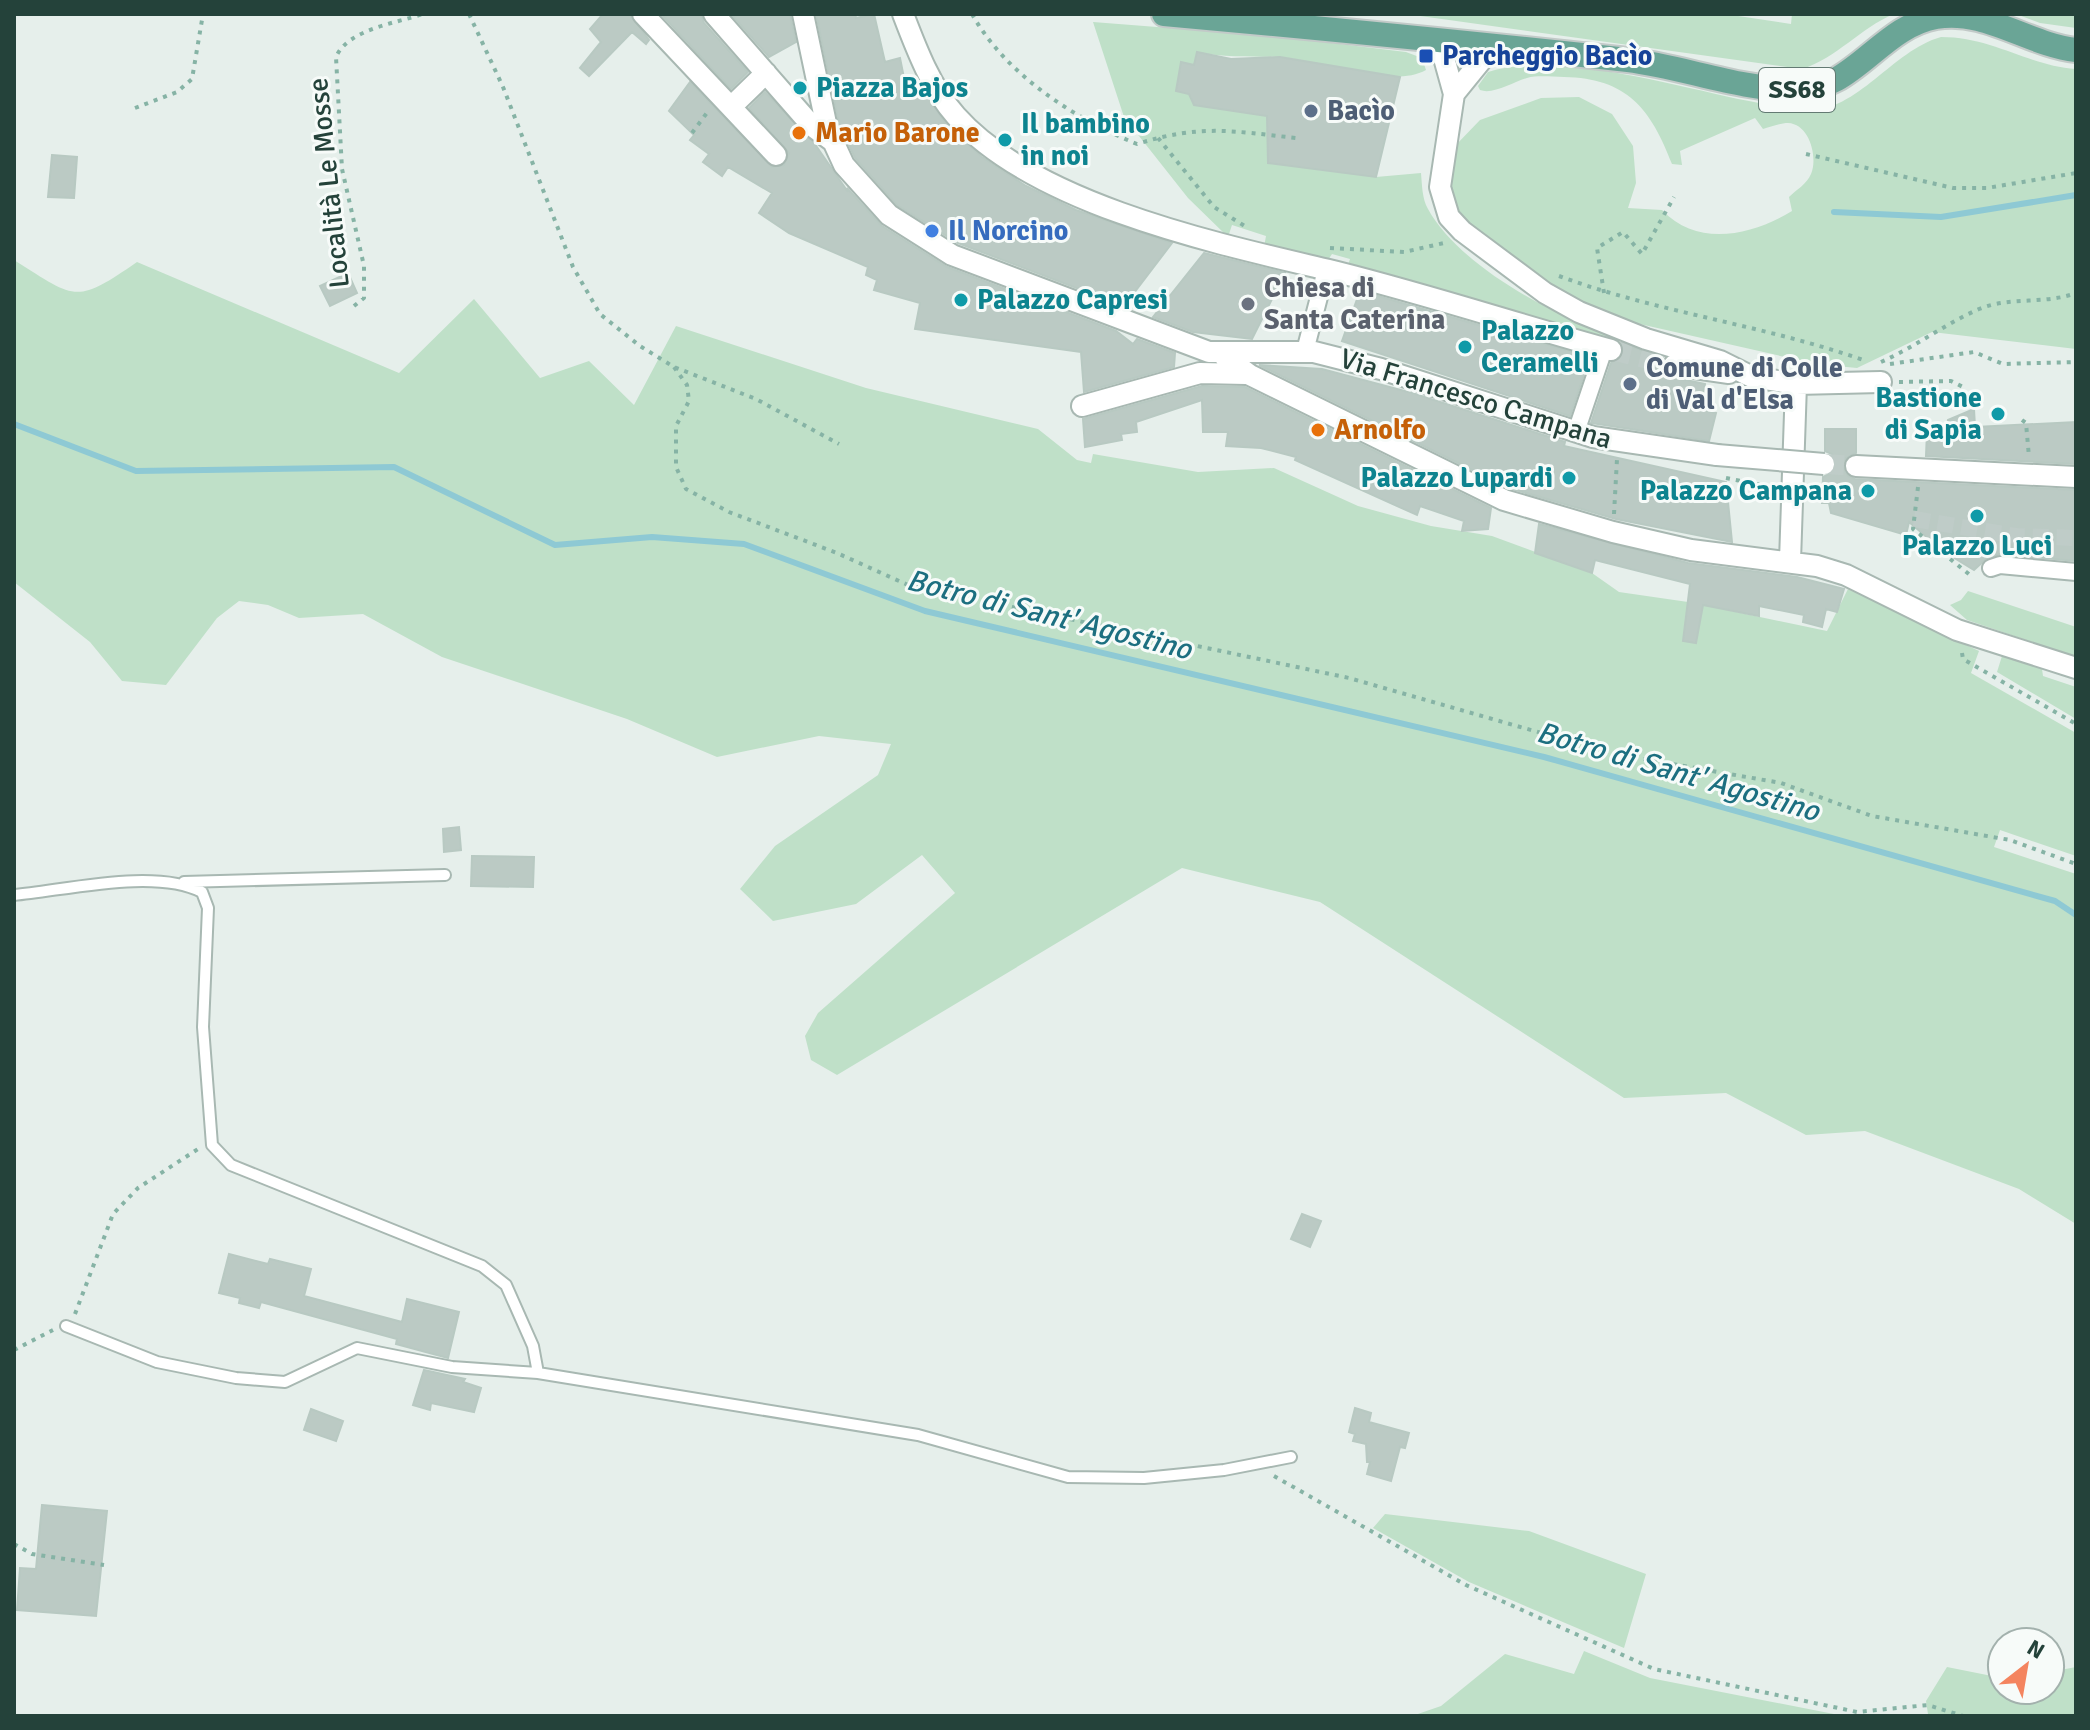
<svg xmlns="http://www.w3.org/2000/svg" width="2090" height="1730" font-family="Signika,sans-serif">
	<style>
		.green { fill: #bfe0c8 }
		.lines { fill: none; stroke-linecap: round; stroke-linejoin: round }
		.stream { stroke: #8ec9d4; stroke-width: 6 }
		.building { fill: #bbcac4; stroke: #b8c9c2; stroke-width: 2 }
		.pedestrian-tunnel { stroke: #bfccc8; stroke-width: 16; stroke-dasharray: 16 8; stroke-linecap: butt }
		.minor-tunnel { stroke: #bfccc8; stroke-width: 20; stroke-dasharray: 20 10; stroke-linecap: butt }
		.service-casing { stroke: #a8b8b2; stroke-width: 14 }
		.pedestrian-casing { stroke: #a8b8b2; stroke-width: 20 }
		.minor-casing { stroke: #a8b8b2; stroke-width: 24 }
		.primary-casing { stroke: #c2cac8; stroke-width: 28 }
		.path { stroke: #86b3a5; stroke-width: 4; stroke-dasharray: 4 6; stroke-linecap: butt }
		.service { stroke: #fff; stroke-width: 10 }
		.pedestrian { stroke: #fff; stroke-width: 16 }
		.minor { stroke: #fff; stroke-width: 20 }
		.primary { stroke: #6aa596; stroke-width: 24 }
		.minor-bridge-casing { stroke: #a8b8b2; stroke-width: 24; stroke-linecap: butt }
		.minor-bridge { stroke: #fff; stroke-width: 20 }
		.transit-dot { fill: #1a4fb4; stroke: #f7fbf9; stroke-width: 3 }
		.culture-dot { fill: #0f9aa8; stroke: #f7fbf9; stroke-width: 3 }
		.service-dot { fill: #5c6f8a; stroke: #f7fbf9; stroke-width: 3 }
		.food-dot { fill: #e8710a; stroke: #f7fbf9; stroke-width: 3 }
		.shop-dot { fill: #3f7fe0; stroke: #f7fbf9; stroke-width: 3 }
		.worship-dot { fill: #6b7280; stroke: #f7fbf9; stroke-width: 3 }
		.labels { text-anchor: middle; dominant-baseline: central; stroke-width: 6; stroke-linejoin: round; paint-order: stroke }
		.shield { fill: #f7fbf9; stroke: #637a73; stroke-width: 2 }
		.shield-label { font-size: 26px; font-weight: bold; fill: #24423a }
		.transit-label { font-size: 28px; font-weight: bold; fill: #164399; stroke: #f7fbf9; text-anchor: start }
		.culture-label { font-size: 28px; font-weight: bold; fill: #0d838f; stroke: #f7fbf9; text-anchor: start }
		.service-label { font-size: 28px; font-weight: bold; fill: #4e5e75; stroke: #f7fbf9; text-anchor: start }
		.food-label { font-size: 28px; font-weight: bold; fill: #c56008; stroke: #f7fbf9; text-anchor: start }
		.street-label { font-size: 28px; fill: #24423a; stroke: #f7fbf9 }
		.shop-label { font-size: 28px; font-weight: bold; fill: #366cbe; stroke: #f7fbf9; text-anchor: start }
		.worship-label { font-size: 28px; font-weight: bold; fill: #5b616d; stroke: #f7fbf9; text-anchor: start }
		.water-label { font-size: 30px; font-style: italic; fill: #1c6f80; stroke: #f7fbf9 }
	</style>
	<rect width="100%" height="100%" fill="#e6efeb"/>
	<path class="green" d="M1406 14H1725L1791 24 1792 14H1894C1860 28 1837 58 1802 69Z
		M2016 14H2076V28L2040 23Z
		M1093 22 1273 36 1406 52 1422 58 1426 70C1390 90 1319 59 1278 57 1250 56 1225 58 1197 52L1194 65 1181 63 1176 90 1189 94 1195 105 1267 116 1268 163 1376 177 1421 173C1422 184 1422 199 1428 209 1459 265 1550 314 1609 334L1607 343 1348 265 1350 259 1332 254 1328 260 1264 247 1266 236 1232 225 1228 237 1188 198 1124 117Z
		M1941 37C1993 37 2029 66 2076 69V349L1932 332 1857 368 1816 364 1622 320 1545 284 1462 221 1448 187 1454 147 1480 120 1541 98 1579 97 1612 114 1633 146 1636 183 1628 208 1662 210C1698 248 1752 235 1792 211L1789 197C1796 190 1807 184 1811 174 1818 158 1810 124 1788 123 1780 123 1770 127 1763 129L1755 118 1680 151 1682 165 1672 164C1651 109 1627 78 1564 77 1552 77 1538 75 1527 78 1513 82 1493 95 1480 90L1478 86 1488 72C1557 50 1678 87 1749 101 1766 104 1785 111 1803 111 1858 113 1891 51 1941 37Z
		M14 260C76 299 75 305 137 262L399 373 474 299 540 378 589 361 634 405 676 326 866 388 1038 429 1077 460 1091 463 1093 454 1198 472 1274 468 1358 506 1431 526 1492 536 1592 573 1619 592 1688 602 1686 615 1701 617 1703 605 1827 631 1848 589 1979 651 1971 673 2076 733V856L2000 830 1994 847 2076 874V1224L2019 1189 1865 1131 1806 1135 1726 1093 1624 1098 1320 902 1182 868 837 1075 811 1060 805 1036 818 1013 955 893 922 855 856 904 773 921 740 889 775 846 878 775 891 744 819 736 717 757 627 719 442 657 363 614 299 618 268 605 239 601 217 618 166 685 122 681 90 642 14 582Z
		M1968 591 2076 627V657L1967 620 1950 605 1961 600Z
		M2002 656 2042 669 2043 676 2076 687V719L1997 672Z
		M1385 1514 1529 1531 1646 1574 1624 1648 1469 1582 1373 1528Z
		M1584 1651 1650 1678 1844 1716H1412L1441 1706 1505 1654 1574 1674Z
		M1947 1667 2002 1678V1690H2050V1672L2076 1667V1716H1899L1928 1714 1926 1701Z"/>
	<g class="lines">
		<path class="stream" d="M1834 212 1941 217 2076 195
			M14 424 136 471 394 467 555 545 652 537 744 544 925 611 1544 757 2055 901 2076 915"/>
	</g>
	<path class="building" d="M603 14H630L649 40 646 44 632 32 589 76 580 68 601 42 590 29Z
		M661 14H701L704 23 748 72 731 89Z
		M731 14H790L796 42 769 57Z
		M816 14H855L856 18 874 14 885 62 900 58 904 78 908 76 912 85 918 82 946 124 982 157 1026 186 1076 210 1172 243 1124 306 958 243 897 205 855 158 839 124Z
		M1197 52 1231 59 1280 57 1400 77 1376 177 1268 163 1267 116 1194 105 1189 94 1176 91 1181 62 1194 65Z
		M690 82 772 167 784 165 789 153 749 108 765 92 814 143 848 192 847 188 882 226 947 267 1116 331 1133 344 1137 339 1175 353 1174 367 1084 392 1081 352 915 329 920 303 874 290 877 280 866 275 868 267 789 233 759 213 772 193 728 167 722 176 703 162 709 154 690 140 694 135 669 111Z
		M52 155 77 157 74 198 48 197Z
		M1204 253 1285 273 1252 339 1193 332 1153 317Z
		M348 273 357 293 330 306 320 286Z
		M1360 291 1590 357 1570 416 1342 341Z
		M1622 343 1663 358 1662 369 1667 376 1705 384 1700 409 1716 413 1709 441 1591 423 1611 363 1623 354Z
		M1259 365 1322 369 1412 393 1565 442 1564 446 1726 482 1732 542 1616 519 1509 488Z
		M1202 386 1245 387 1491 508 1488 529 1462 531 1464 521 1420 506 1417 515 1295 460 1296 457 1261 448 1226 446 1228 432H1203L1202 400 1136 422 1137 432 1121 434 1122 440 1085 447 1083 419Z
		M1974 409 1975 427 2076 422V464L1926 456 1927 432 1947 433 1948 420Z
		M1825 429H1856V453L1846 458 1843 466 1848 476 1855 479 2076 490V561L2000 554 1987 558 1974 570 1943 551 1909 522 1906 535 1831 513 1829 503H1822L1823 477 1834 472 1837 464 1832 454 1825 451Z
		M1539 524 1688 563 1797 577 1844 589 1837 612 1826 609 1822 627 1803 622 1804 615 1759 606V616L1703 605 1696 643 1683 641 1690 584 1595 560 1592 573 1535 553Z
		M459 827 461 850 444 852 443 829Z
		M472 856 534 857 533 887 471 886Z
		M1302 1214 1321 1221 1310 1247 1291 1239Z
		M229 1254 268 1264 270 1259 311 1269 304 1296 402 1322 407 1299 459 1312 448 1358 396 1344 397 1339 261 1302 259 1308 239 1303 240 1298 219 1293Z
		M424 1370 465 1379 463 1382 481 1388 474 1412 431 1403 430 1410 413 1405Z
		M1355 1408 1371 1413 1369 1422 1409 1433 1405 1448 1400 1447 1391 1481 1367 1474 1370 1462H1367L1366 1444 1353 1441 1355 1434 1349 1432Z
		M311 1409 343 1421 336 1441 304 1430Z
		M42 1505 107 1511 96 1616 17 1610 20 1568 36 1569Z"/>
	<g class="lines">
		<path class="pedestrian-tunnel" d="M1914 519 2016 536 2076 538"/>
		<path class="minor-tunnel" d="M1611 350 1674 365
			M1824 464 1856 466"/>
		<defs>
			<path id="service" d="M184 882 445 875
				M14 895C67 890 155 868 202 892L208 908 203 1027 212 1145 231 1165 482 1266 506 1285 533 1346 538 1373 918 1435 1068 1477 1144 1478 1224 1470 1291 1457
				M66 1326 157 1362 236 1378 285 1382 357 1348 452 1367 538 1373"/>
			<path id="pedestrian" d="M1305 351 1326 270
				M1576 432 1604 349
				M1991 568 2000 565 2076 572"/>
			<path id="minor" d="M643 14 776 155
				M714 14 812 126 831 140
				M803 14 827 128 844 165 889 215 952 255 1209 352H1314L1381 369 1593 437 1717 455
				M903 14C916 48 931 88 956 116 1036 206 1223 245 1337 272 1429 295 1520 325 1611 350
				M1439 40 1454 94 1440 187 1449 217 1462 231 1545 293 1579 312 1646 339 1720 361 1752 377 1796 384 1790 561
				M1454 94 1493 46
				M732 106 766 73
				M1223 355 1250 375 1504 500 1613 532 1691 550 1817 566 1846 575 1957 630 2076 668
				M1674 365 1729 373
				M1796 384 1881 382
				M1082 406 1200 373 1246 374
				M1856 466 2076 477"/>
			<path id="primary" d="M1164 14C1318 28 1473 43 1628 60 1683 67 1739 89 1795 90 1853 92 1880 27 1936 17 1985 8 2029 45 2076 50"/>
		</defs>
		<use href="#service" class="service-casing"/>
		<use href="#pedestrian" class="pedestrian-casing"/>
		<use href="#minor" class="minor-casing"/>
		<use href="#primary" class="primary-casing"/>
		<path class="path" d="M469 14 503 87 573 267 600 314 640 346 674 367 756 399 839 444
			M972 14C1006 75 1075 119 1137 144 1201 124 1231 131 1296 138
			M135 108 177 92 192 79 203 14
			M692 133 709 110
			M1158 138 1214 207 1248 228
			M1806 154 1953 188H1987L2076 173
			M1330 248 1404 252 1444 243
			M1559 276C1659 313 1765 325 1866 361
			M1604 293 1597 248 1623 232 1642 254 1674 197
			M354 306 364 298V266L342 169 336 57C348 29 397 23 423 14
			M1881 362C1915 347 1945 324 1979 309 2011 296 2044 305 2076 293
			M1890 364 1974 352 2003 364 2076 362
			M674 367 687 385 689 401 676 426V467L686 489 729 512 837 553 908 585 1349 678 1615 754 1781 783 1872 816 2010 840 2076 864
			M1899 382 1951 381 1963 387
			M2022 420 2026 423 2029 457
			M1726 478 1772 487
			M1918 487 1913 529 1970 575 1974 574
			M1614 514 1617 459
			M1962 653 1963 659 2076 724
			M75 1314 113 1214 138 1188 198 1149
			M14 1350 53 1330
			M1274 1476 1466 1585 1654 1669 1857 1712 1928 1705 1963 1716
			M14 1544 32 1554 104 1565"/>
		<use href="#service" class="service"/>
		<use href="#pedestrian" class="pedestrian"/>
		<use href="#minor" class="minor"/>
		<use href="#primary" class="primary"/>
		<defs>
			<path id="minor-bridge" d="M1717 455 1824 464"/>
		</defs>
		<use href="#minor-bridge" class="minor-bridge-casing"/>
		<use href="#minor-bridge" class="minor-bridge"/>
	</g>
	<rect class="transit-dot" x="1418" y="48" width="16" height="16" rx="4"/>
	<g class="culture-dot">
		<circle cx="800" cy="88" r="8"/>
		<circle cx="1005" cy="140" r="8"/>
		<circle cx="961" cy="300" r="8"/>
		<circle cx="1465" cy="347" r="8"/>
		<circle cx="1998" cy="414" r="8"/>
		<circle cx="1569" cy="478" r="8"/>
		<circle cx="1868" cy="491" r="8"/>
		<circle cx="1977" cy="516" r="8"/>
	</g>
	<g class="service-dot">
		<circle cx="1311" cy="111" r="8"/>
		<circle cx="1630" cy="384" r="8"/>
	</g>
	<g class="food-dot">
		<circle cx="799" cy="133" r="8"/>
		<circle cx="1318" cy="430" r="8"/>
	</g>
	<circle class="shop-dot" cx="932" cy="231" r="8"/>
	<circle class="worship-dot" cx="1248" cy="304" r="8"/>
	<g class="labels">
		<rect class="shield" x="1759" y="68" width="76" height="44" rx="6"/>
		<g class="shield-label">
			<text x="1797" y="90">SS68</text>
		</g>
		<g class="transit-label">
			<text x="1442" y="56">Parcheggio Bacìo</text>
		</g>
		<g class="culture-label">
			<text x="816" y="88">Piazza Bajos</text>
			<text x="1021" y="124">Il bambino<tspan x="1021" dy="32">in noi</tspan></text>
			<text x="977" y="300">Palazzo Capresi</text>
			<text x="1481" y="331">Palazzo<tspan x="1481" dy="32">Ceramelli</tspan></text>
			<text x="1982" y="398" text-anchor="end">Bastione<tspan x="1982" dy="32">di Sapia</tspan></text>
			<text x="1553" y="478" text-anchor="end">Palazzo Lupardi</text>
			<text x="1852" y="491" text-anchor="end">Palazzo Campana</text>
			<text x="1977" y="546" text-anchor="middle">Palazzo Luci</text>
		</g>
		<g class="service-label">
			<text x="1327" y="111">Bacìo</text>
			<text x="1646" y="368">Comune di Colle<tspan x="1646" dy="32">di Val d'Elsa</tspan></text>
		</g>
		<g class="food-label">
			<text x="815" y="133">Mario Barone</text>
			<text x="1334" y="430">Arnolfo</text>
		</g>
		<g class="street-label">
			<text transform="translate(329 183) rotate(-96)">Località Le Mosse</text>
			<text transform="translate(1476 399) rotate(17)">Via Francesco Campana</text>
		</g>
		<g class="shop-label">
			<text x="948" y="231">Il Norcino</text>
		</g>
		<g class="worship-label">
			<text x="1264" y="288">Chiesa di<tspan x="1264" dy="32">Santa Caterina</tspan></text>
		</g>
		<g class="water-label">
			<text transform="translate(1049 615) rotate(14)">Botro di Sant' Agostino</text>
			<text transform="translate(1678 772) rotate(16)">Botro di Sant' Agostino</text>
		</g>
	</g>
	<rect width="2090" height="1730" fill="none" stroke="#24423a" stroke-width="32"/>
	<g transform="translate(2026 1666) rotate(31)"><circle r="38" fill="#f7fbf9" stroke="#a3b1ad" stroke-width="2"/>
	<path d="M0-6L14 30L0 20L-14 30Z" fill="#f4845f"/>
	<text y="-12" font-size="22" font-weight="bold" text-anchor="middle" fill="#24423a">N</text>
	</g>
</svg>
